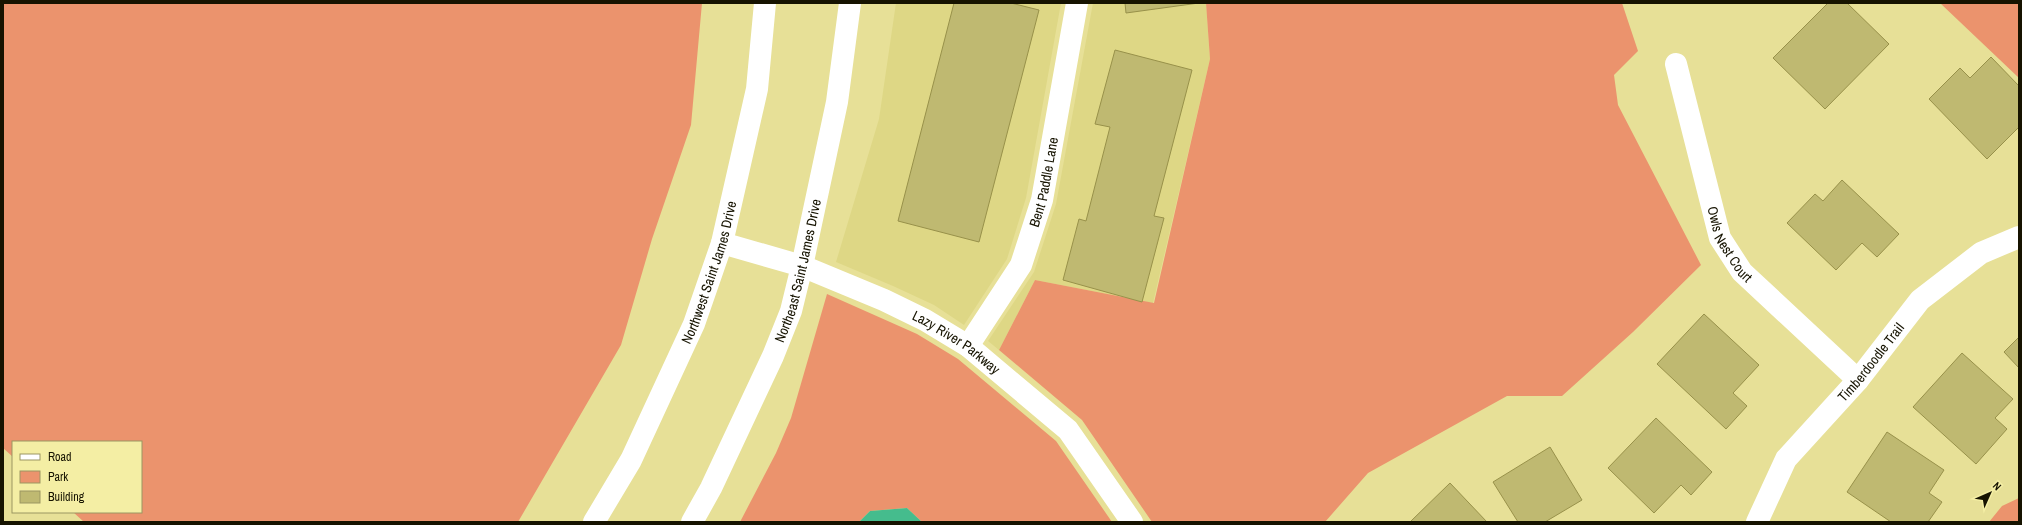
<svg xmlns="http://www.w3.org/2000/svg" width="2022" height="525" font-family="'Archivo Narrow',sans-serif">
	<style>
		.built { fill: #ded785 }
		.green { fill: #eb936d }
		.water { fill: #45bc8d }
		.building { fill: #bfb971; stroke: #98914a }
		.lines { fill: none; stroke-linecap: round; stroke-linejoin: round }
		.street { stroke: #fff; stroke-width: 22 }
		.secondary { stroke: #fff; stroke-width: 22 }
		.labels { text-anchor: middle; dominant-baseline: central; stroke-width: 4; stroke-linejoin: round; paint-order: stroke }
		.street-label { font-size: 14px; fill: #161300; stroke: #f4eea4 }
	</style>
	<rect width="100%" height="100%" fill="#e7e097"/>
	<path class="built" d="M896 3H1061L1026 198 1007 259 964 325 934 305 893 286 836 262 879 119Z
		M1093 3H1206L1210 59 1153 303 1035 280 999 350 988 341 1034 272 1056 204Z"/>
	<path class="green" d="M3 3H702L691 125 652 239 621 345 518 522H84L73 512H141V442H13V457L3 448Z
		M1206 3H1622L1638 51 1614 75 1618 105 1701 265 1633 332 1562 396H1507L1368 473 1325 522H1152L1082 420 999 350 1035 280 1154 303 1210 59Z
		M1940 3H2019V78Z
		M827 294 917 334 958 359 1056 441 1112 522H922L907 508 870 511 859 522H740L776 453 791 418Z
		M2019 498V522H1989L2002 506Z"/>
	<path class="water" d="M907 508 922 522H859L870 511Z"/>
	<path class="building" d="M954 3H1011L1039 10 979 242 898 221Z
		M1125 3H1199L1126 13Z
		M1828 3H1847L1889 44 1825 109 1773 58Z
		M1115 50 1192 70 1154 216 1164 218 1142 302 1063 280 1079 219 1086 221 1110 127 1095 124Z
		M1991 57 2019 86V127L1987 159 1929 99 1960 68 1970 78Z
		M1842 180 1899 234 1877 257 1862 243 1836 270 1787 223 1815 194 1823 201Z
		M1704 314 1759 365 1733 393 1747 406 1726 429 1657 364Z
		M2019 337V368L2004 352Z
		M1962 353 2013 399 1995 418 2007 429 1976 464 1913 407Z
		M1656 418 1712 472 1691 495 1681 485 1654 513 1608 468Z
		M1887 432 1944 470 1929 493 1942 502 1928 522H1891L1847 492Z
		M1550 447 1582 500 1545 522H1518L1493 482Z
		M1450 483 1487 522H1410Z"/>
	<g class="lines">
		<g class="street">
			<path id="s1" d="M1676 64 1720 238 1742 272 1858 380"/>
			<path id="s2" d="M722 243 802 266 884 300 925 320 968 346 1068 430 1132 522"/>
			<path id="s3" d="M968 346 1021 265 1042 200 1077 3"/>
			<path id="s4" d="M1757 522 1786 459 1858 380 1920 300 1981 253 2019 237"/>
		</g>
		<g class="secondary">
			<path id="s5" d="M594 522 631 460 694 324 722 243 757 89 765 3"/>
			<path id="s6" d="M692 522 711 488 773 356 791 311 802 266 837 102 850 3"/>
		</g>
	</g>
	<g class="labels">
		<g class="street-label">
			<text stroke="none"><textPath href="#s3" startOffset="183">Bent Paddle Lane</textPath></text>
			<text stroke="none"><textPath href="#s1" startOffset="189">Owls Nest Court</textPath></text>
			<text stroke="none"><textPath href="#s6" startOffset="274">Northeast Saint James Drive</textPath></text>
			<text stroke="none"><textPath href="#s5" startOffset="276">Northwest Saint James Drive</textPath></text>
			<text stroke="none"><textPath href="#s2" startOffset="256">Lazy River Parkway</textPath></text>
			<text stroke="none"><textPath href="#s4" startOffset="198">Timberdoodle Trail</textPath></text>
		</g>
	</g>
	<rect width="2022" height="525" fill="none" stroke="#161300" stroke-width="8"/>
	<rect x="12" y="441" width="130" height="72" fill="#f4eea4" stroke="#9b9662"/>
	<rect x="20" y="454" width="20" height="6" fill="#ffffff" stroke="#9b9662"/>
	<text x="48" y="461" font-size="12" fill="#161300">Road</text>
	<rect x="20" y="471" width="20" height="12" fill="#eb936d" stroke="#9b9662"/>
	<text x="48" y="481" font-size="12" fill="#161300">Park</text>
	<rect x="20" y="491" width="20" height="12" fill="#bfb971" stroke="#9b9662"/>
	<text x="48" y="501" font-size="12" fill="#161300">Building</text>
	<g transform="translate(1990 493) rotate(45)" stroke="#f4eea4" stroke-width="3" paint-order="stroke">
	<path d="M0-3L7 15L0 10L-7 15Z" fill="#161300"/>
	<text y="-6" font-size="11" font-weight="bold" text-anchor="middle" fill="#161300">N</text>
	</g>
</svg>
